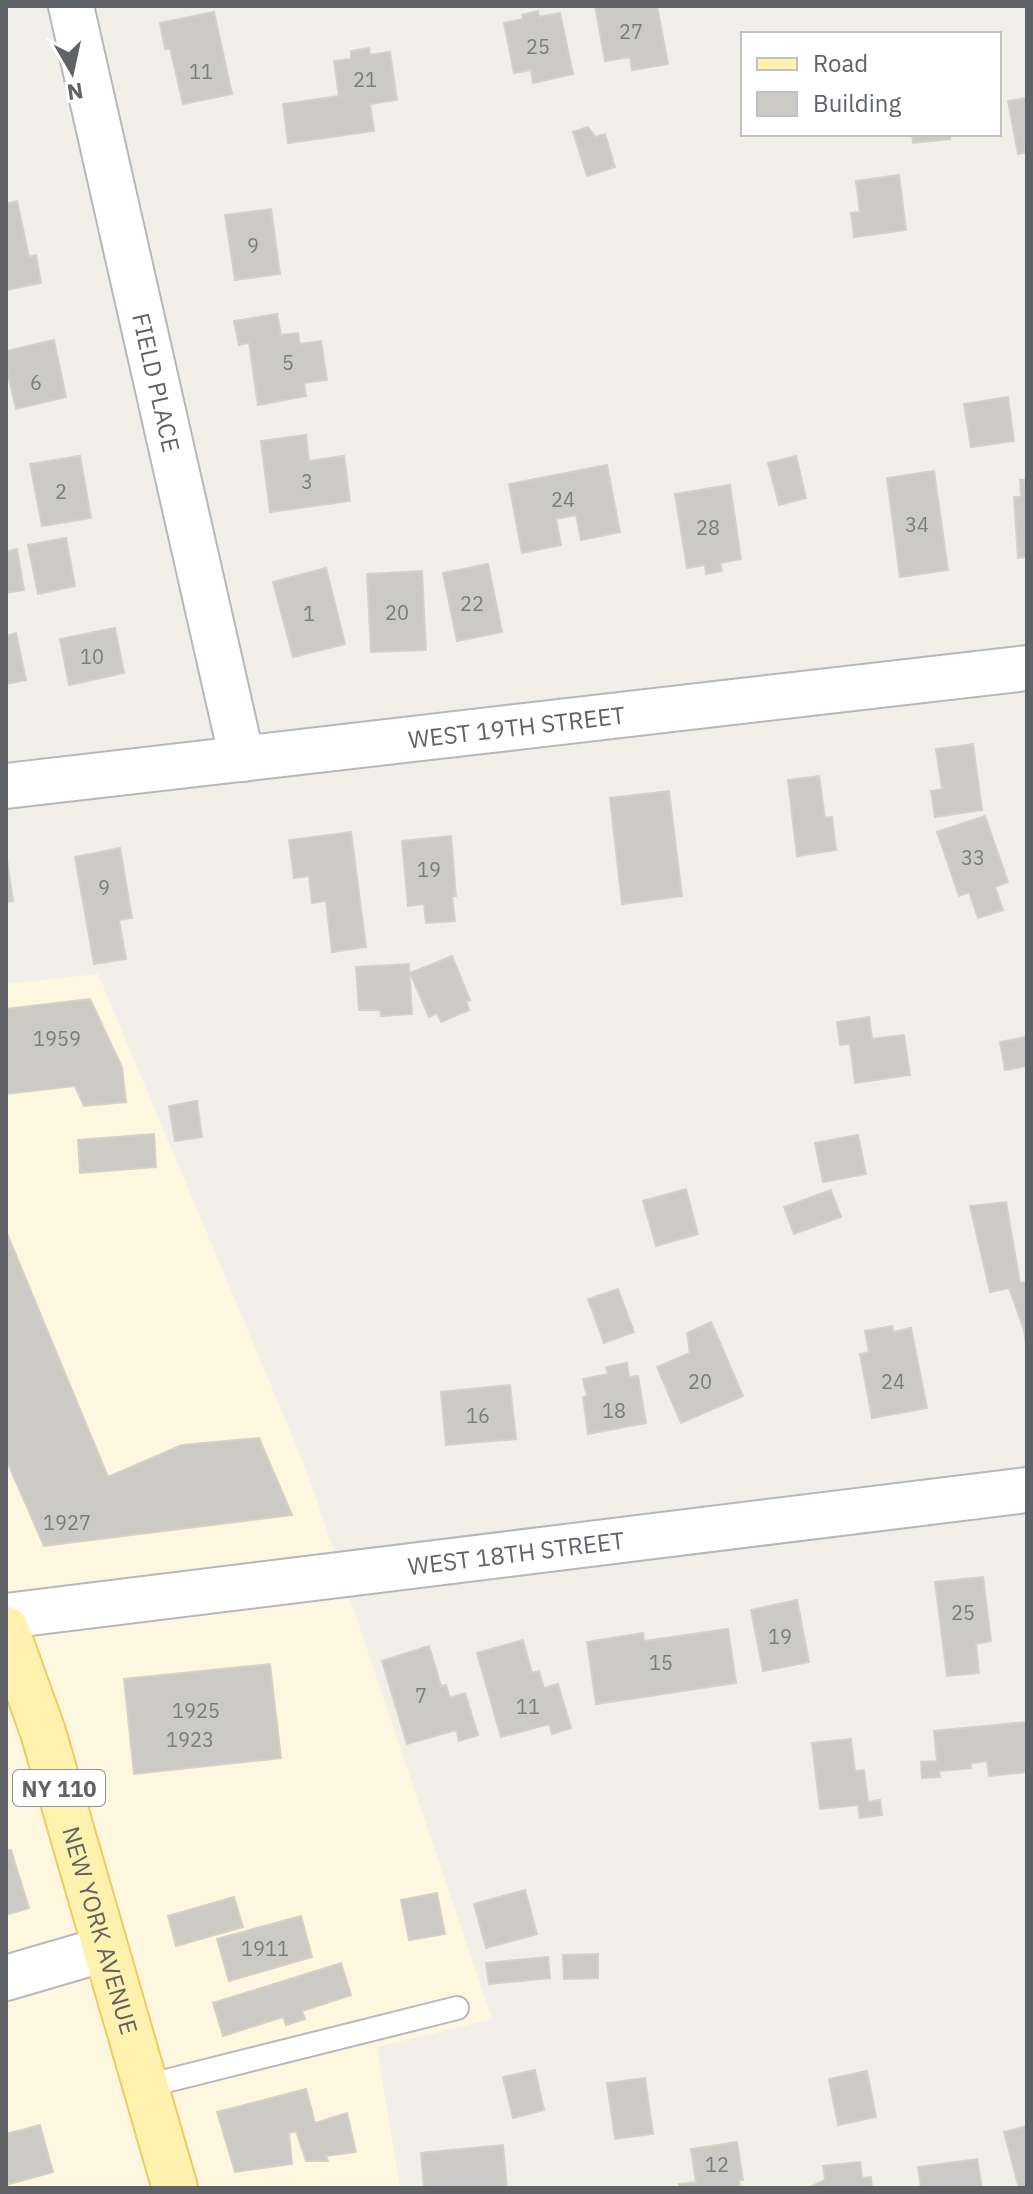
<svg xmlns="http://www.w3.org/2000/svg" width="1033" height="2194" font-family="'IBM Plex Sans',sans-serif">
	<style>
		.commercial { fill: #fef7e0 }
		.building { fill: #cccac5; stroke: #d6d1c6; stroke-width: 2 }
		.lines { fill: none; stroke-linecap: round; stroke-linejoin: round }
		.lane-casing { stroke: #b5b8bc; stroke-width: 26 }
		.street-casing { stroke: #b5b8bc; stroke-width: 48 }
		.primary-casing { stroke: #f2c960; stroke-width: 48 }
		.lane { stroke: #fff; stroke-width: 22 }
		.street { stroke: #fff; stroke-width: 44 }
		.primary { stroke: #fff2af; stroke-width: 44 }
		.labels { text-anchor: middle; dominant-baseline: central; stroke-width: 7; stroke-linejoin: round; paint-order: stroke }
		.number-label { font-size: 20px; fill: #7a7d7f }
		.shield { fill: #fff; stroke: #8f9295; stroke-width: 2 }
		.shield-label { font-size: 22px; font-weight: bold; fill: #5f6368 }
		.street-label { font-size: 24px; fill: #5f6368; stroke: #fff }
	</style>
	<rect width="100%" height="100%" fill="#f1efe8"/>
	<path class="commercial" d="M98 974 306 1469 492 2019 377 2047 400 2188H6V984Z"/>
	<path class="building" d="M595 6H657L668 64 632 70 630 57 605 61Z
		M538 11 539 17 560 13 573 74 533 83 531 70 514 73 504 23 523 19 522 15Z
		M214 12 232 94 183 104 170 48 165 49 160 23Z
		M369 48 370 55 390 52 397 100 370 104 374 131 288 143 283 104 339 96 334 61 351 59V51Z
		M1027 98V152L1018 154 1008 101Z
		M588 127 596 137 605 134 615 167 587 176 573 132Z
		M912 134H950V139L913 143Z
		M899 175 906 230 854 237 851 213 860 212 856 181Z
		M17 201 29 257 36 255 41 283 6 290V204Z
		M271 209 280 274 235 280 225 215Z
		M277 314 281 335 298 333 300 344 321 341 327 380 304 383 306 396 258 405 249 343 239 345 234 321Z
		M54 340 66 397 16 409 6 366V351Z
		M1008 397 1014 441 971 447 964 404Z
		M306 435 309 461 344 456 350 501 270 512 261 441Z
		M80 456 91 518 42 526 30 464Z
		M796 456 806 498 779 505 768 463Z
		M607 465 620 532 581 540 576 515 556 519 561 545 522 553 509 484Z
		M934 471 948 570 900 577 887 478Z
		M1020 480H1027V557L1018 558 1014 497H1021Z
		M730 485 741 559 720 563 722 571 706 574 705 565 687 568 675 494Z
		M66 538 75 586 38 594 28 545Z
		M17 549 24 590 6 593V552Z
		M488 564 502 632 457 641 443 573Z
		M326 568 345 644 293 657 273 582Z
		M422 571 426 650 371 652 367 574Z
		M115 628 124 673 69 685 60 639Z
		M16 633 26 680 6 684V636Z
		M973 744 982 810 935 817 931 791 942 789 936 749Z
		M819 776 825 818 832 817 836 850 797 856 788 780Z
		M669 791 682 896 622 904 610 798Z
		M985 816 1008 882 995 887 1003 910 978 918 969 892 959 896 937 832Z
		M351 832 366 947 332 952 326 901 312 903 309 876 294 878 289 840Z
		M451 836 456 896H452L455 921 426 923 424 904 408 906 402 841Z
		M120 848 132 918 119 920 126 959 94 964 75 857Z
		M6 853 13 901 6 902Z
		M452 956 470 1000 466 1001 469 1010 441 1022 437 1013 429 1017 410 973Z
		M409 964 412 1014 381 1016 380 1010H359L356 967Z
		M90 999 122 1067 126 1102 84 1106 75 1086 6 1094V1009Z
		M869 1017 872 1039 904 1035 910 1075 855 1083 850 1044 840 1045 837 1022Z
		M1026 1037 1027 1066 1005 1070 1000 1042Z
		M197 1101 202 1137 175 1141 169 1106Z
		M154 1134 156 1167 80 1173 78 1140Z
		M858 1135 866 1174 823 1182 815 1143Z
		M686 1189 698 1234 656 1246 643 1201Z
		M831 1190 841 1217 794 1234 784 1207Z
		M1006 1202 1020 1283 1027 1282V1352L1024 1330 1009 1288 990 1292 970 1206Z
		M6 1231 108 1477 182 1445 259 1438 292 1515 44 1546 6 1459Z
		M618 1289 634 1332 604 1343 588 1299Z
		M711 1322 743 1396 681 1423 657 1367 690 1353 687 1333Z
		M892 1326 893 1332 911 1328 927 1408 872 1418 860 1354 869 1352 865 1331Z
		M627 1363 629 1377 638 1376 646 1423 588 1434 583 1397 587 1396 583 1379 608 1374 606 1367Z
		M510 1385 516 1439 446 1445 441 1392Z
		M983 1577 991 1641 976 1644 979 1673 947 1676 935 1582Z
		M797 1600 809 1662 763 1671 751 1610Z
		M728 1629 736 1683 596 1704 587 1642 643 1633 644 1641Z
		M523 1640 532 1673 539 1671 544 1688 558 1684 571 1728 552 1734 549 1724 501 1737 477 1653Z
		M429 1646 441 1686 446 1685 450 1698 465 1693 478 1735 459 1741 456 1730 407 1744 382 1661Z
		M270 1664 281 1758 134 1774 124 1679Z
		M1027 1722V1772L989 1776 987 1761 971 1763V1768L939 1771 940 1777 922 1778 921 1762 937 1761 934 1731Z
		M851 1739 855 1771 864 1770 868 1802 880 1800 882 1815 860 1818 858 1805 820 1809 812 1743Z
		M11 1850 29 1908 6 1915V1851Z
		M525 1890 537 1934 486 1948 474 1904Z
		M437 1893 445 1934 409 1940 401 1900Z
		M234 1897 243 1927 176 1946 168 1916Z
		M301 1916 312 1957 229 1981 217 1939Z
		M598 1954V1978L564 1979 563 1955Z
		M548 1957 550 1978 489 1984 486 1963Z
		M341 1963 351 1995 302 2011 305 2019 286 2025 283 2017 223 2036 213 2003Z
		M535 2070 544 2110 513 2118 503 2077Z
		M867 2071 876 2117 838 2125 829 2079Z
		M645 2078 653 2134 615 2139 607 2083Z
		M306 2089 315 2123 347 2113 356 2152 326 2156 328 2161H306L296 2131 289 2133 292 2164 235 2172 217 2112Z
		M40 2125 53 2172 6 2185V2134Z
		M1027 2126V2188H1019L1004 2132Z
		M737 2142 743 2180H739L740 2188H680L679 2184 696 2182 691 2149Z
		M503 2145 507 2188H424L421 2153Z
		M977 2159 982 2188H921L918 2167Z
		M860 2162 862 2178 871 2177 872 2188H808L825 2180 823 2166Z"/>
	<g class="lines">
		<defs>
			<path id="lane" d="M146 2086 457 2008"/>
			<g id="street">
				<path id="s1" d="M71 6 242 759"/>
				<path id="s2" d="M6 786 1027 668"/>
				<path id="s3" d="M6 1616 1027 1490"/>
				<path d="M6 1978 105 1949"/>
			</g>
			<g id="primary">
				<path id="s4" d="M6 1629 43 1732 175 2188"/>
			</g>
		</defs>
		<use href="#lane" class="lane-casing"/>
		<use href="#street" class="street-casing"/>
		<use href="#primary" class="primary-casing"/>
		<use href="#lane" class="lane"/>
		<use href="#street" class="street"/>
		<use href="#primary" class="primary"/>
	</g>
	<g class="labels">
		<g class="number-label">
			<text x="631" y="31">27</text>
			<text x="538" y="46">25</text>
			<text x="201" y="71">11</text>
			<text x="365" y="79">21</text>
			<text x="253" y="245">9</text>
			<text x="288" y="362">5</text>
			<text x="36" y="382">6</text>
			<text x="307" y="481">3</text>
			<text x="61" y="491">2</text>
			<text x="563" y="499">24</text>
			<text x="917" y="524">34</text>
			<text x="708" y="527">28</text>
			<text x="472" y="603">22</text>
			<text x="397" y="612">20</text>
			<text x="309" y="613">1</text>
			<text x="92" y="656">10</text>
			<text x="973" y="857">33</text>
			<text x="429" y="869">19</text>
			<text x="104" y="887">9</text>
			<text x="57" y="1038">1959</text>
			<text x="700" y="1381">20</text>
			<text x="893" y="1381">24</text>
			<text x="614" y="1410">18</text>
			<text x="478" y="1415">16</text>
			<text x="67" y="1522">1927</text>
			<text x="963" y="1612">25</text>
			<text x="780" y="1636">19</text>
			<text x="661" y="1662">15</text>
			<text x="421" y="1695">7</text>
			<text x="528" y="1706">11</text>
			<text x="196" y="1710">1925</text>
			<text x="190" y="1739">1923</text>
			<text x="265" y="1948">1911</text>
			<text x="717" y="2164">12</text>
		</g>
		<rect class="shield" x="13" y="1770" width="92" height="36" rx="6"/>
		<g class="shield-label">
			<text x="59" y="1788">NY 110</text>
		</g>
		<g class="street-label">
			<text stroke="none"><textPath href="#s1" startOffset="386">FIELD PLACE</textPath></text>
			<text stroke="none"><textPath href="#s2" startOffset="514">WEST 19TH STREET</textPath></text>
			<text stroke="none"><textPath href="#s3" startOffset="514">WEST 18TH STREET</textPath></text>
			<text stroke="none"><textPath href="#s4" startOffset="316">NEW YORK AVENUE</textPath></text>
		</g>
	</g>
	<rect width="1033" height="2194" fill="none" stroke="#5f6368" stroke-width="16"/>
	<rect x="741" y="32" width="260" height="104" fill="#ffffff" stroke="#bfc1c3" stroke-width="2"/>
	<rect x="757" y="58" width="40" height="12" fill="#fff2af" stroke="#bfc1c3" stroke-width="2"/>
	<text x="813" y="72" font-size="24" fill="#5f6368">Road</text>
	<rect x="757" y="92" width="40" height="24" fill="#cccac5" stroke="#bfc1c3" stroke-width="2"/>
	<text x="813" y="112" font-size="24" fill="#5f6368">Building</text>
	<g transform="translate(72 72) rotate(171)" stroke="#ffffff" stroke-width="6" paint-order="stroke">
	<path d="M0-6L14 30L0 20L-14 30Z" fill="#5f6368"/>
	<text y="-12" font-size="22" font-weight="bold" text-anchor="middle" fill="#5f6368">N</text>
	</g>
</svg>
